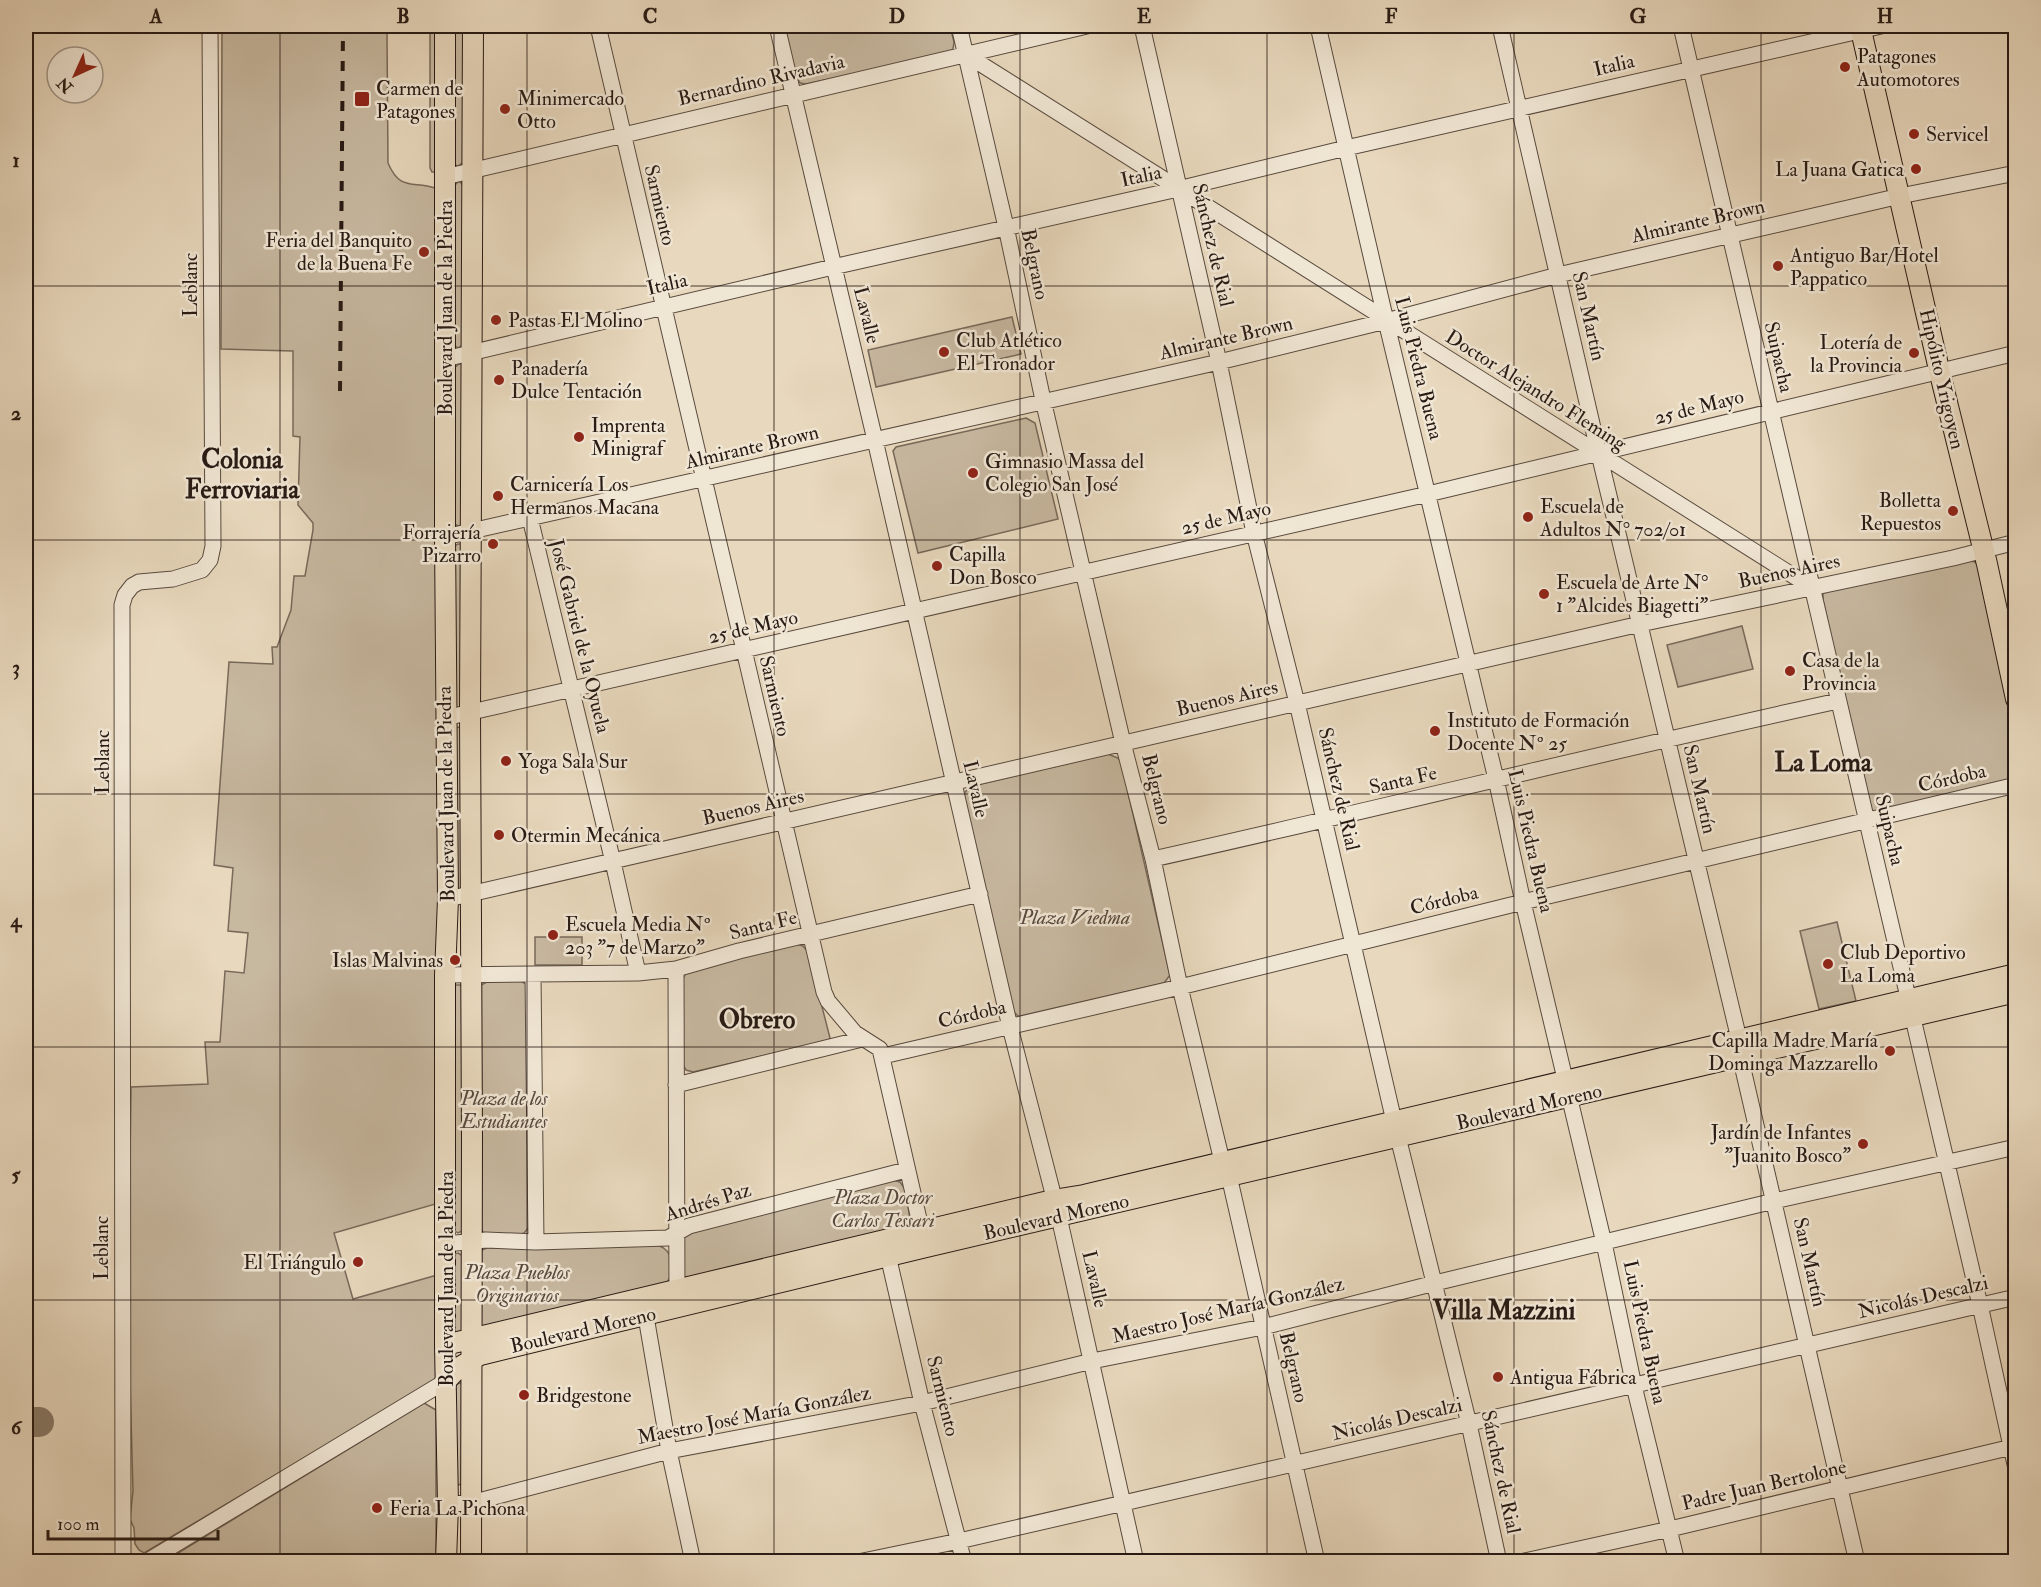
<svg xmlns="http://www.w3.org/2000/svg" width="2041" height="1587" font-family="'IM FELL Double Pica',serif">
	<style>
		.green { fill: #c7b8a0; stroke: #78695a; stroke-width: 1.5 }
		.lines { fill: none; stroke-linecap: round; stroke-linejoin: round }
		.taxiway { stroke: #887968; stroke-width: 30 }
		.minor-casing { stroke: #584a3e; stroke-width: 17 }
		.major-casing { stroke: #281a14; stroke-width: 22 }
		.minor { stroke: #f0e6d4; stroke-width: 15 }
		.major { stroke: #e8d8bd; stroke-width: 20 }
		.rail { stroke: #281a14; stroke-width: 4; stroke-dasharray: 10 10; stroke-linecap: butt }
		.grid { fill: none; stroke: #281a14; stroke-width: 1.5; stroke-opacity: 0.55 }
		.poi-dot { fill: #8f2418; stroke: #f0e6d4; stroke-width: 2 }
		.labels { text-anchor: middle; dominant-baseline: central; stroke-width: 5; stroke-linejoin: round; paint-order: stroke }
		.poi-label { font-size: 20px; fill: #281a14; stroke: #f0e6d4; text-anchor: start }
		.street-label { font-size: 20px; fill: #281a14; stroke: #f0e6d4 }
		.park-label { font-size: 20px; font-style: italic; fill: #58493e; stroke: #f0e6d4 }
		.district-label { font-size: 26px; font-weight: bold; fill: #281a14; stroke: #f0e6d4 }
		.neatline { fill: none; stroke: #281a14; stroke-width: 2 }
		.grid-label { font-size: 20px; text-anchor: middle; font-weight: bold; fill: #281a14 }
	</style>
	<rect width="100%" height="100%" fill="#e8d8bd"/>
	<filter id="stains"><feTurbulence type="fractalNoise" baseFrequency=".00333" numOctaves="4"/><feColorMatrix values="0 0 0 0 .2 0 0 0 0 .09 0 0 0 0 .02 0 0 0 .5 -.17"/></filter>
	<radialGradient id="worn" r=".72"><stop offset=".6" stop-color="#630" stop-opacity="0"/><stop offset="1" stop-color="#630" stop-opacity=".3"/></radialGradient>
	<path class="green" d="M222 26H391L387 34 388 163C400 191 412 181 435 188L437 194 439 1203 334 1233 353 1299 437 1275 439 1372 435 1380 144 1553 139 1550 135 1544 134 1528 130 1519 133 1491 128 1309 131 1087 208 1084 205 1042H220L225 971 244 973 248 933 228 931 233 868 214 865 229 662 273 664 272 647H277L291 610 294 576H305L313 530V523L298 505 300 437 293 436V351L221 349Z
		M453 26H466L465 161 458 166 455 165 453 160Z
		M784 26H950L954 42 953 49 946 54 806 84 800 83 797 78Z
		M432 30 436 31 435 172H432L430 168V33Z
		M459 181 465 187 464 344 458 348 453 344V187Z
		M1012 317 1021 354 876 387 868 350Z
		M459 364H462V525L458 526 453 523V369Z
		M1026 418 1035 423 1058 519 918 553 893 451 896 447Z
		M458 544H462V707L458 708 454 706 452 548Z
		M1967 560 1975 562 1980 568 2015 727V781L1871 813 1868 807 1823 600V594L1827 591Z
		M1742 626 1753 669 1678 687 1667 645Z
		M458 727 462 728V888L457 890 453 729Z
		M1108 754 1118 758 1121 762 1170 975 1164 983 1019 1017 1013 1011 964 798 965 792 972 786Z
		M1837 922 1856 1001 1819 1009 1800 931Z
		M535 937H582V965H535Z
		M796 944 803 946 808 952 830 1038 827 1041 693 1072 686 1070 683 1065V978L686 973 690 970Z
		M519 980 526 984 530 1226 524 1233 516 1236 488 1235 483 1232 480 1226 479 993 481 985 489 981Z
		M455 985H462L464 1230 458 1233 452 1229V988Z
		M892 1180 900 1182 905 1189 911 1224 687 1280 682 1278C682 1262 677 1241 691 1231Z
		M658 1245C675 1252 676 1270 666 1284L483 1329 478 1325V1255L482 1250 487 1248Z
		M458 1253 463 1256 462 1332H455L454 1254Z
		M459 1383 462 1384 463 1483 459 1485 457 1484 454 1387Z
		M424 1403 436 1410V1561H165Z"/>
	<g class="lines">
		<path class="taxiway" d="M26 1422H39"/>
		<defs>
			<path id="minor" d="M598 26 824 992 828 1001 855 1033 880 1049 924 1241
				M777 26 875 440 1010 1027 1059 1217 1136 1562
				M959 26 1006 227 1043 400 1123 743 1153 859 1180 987 1222 1161 1229 1176 1317 1562
				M1142 26 1219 362 1254 533 1297 703 1394 1121 1469 1424 1499 1562
				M1318 26 1386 321 1496 779 1523 902 1604 1243 1634 1386 1677 1562
				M1500 26 1599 454 1739 1039 1740 1056 1857 1562
				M1681 26 1980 1305 2016 1469
				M965 54 1811 587
				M445 177 1087 26
				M445 359 833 267 1178 189 1346 148 1881 26
				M530 518 613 862 638 973
				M445 537 1219 362 1386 321 1558 275 1900 196 2016 173
				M445 718 1428 494 2016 353
				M1153 859C1382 808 1609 751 1838 701
				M448 899 1640 624 1953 558 2016 542
				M676 969 677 1299
				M445 975 638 973 676 969 739 951 980 894
				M533 975 536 1242
				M883 1056 1180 987 1523 902 2016 785
				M676 1085 862 1039
				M446 1244 486 1240 536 1242 668 1238 689 1226 906 1170
				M886 1247 922 1403 964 1562
				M644 1305 669 1451 693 1562
				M448 1504 471 1503 669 1451 922 1403 1092 1361 1263 1327 1435 1283 1774 1201 2016 1147
				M123 1562 122 605 125 595 132 586 139 582 173 579 202 570 210 560 213 546 210 26
				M146 1562 446 1381
				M858 1562 959 1541 2016 1297
				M1520 1562 1670 1529 2016 1446"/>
			<path id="major" d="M445 26V537L448 899 445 975V1345L448 1504 446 1562
				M1860 26 1941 378 1987 564 2016 699
				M445 1345 1053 1200 1084 1195 2016 974
				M446 1381 458 1368 480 1355 926 1247 2016 992
				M471 1562 472 1137 470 713 473 26"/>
		</defs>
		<use href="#minor" class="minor-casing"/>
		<use href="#major" class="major-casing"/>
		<use href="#minor" class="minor"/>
		<use href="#major" class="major"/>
		<path class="rail" d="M340 391 343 26"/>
	</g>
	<path class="grid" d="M280 26V1562M527 26V1562M774 26V1562M1020 26V1562M1267 26V1562M1514 26V1562M1761 26V1562M26 286H2016M26 540H2016M26 794H2016M26 1047H2016M26 1300H2016"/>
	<g class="poi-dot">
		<circle cx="1845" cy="67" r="6"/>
		<rect x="354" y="91" width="16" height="16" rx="3"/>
		<circle cx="505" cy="109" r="6"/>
		<circle cx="1914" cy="134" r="6"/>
		<circle cx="1916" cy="169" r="6"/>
		<circle cx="424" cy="252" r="6"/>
		<circle cx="1778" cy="266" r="6"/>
		<circle cx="496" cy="320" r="6"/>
		<circle cx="944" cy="352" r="6"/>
		<circle cx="1914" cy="353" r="6"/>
		<circle cx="499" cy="380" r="6"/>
		<circle cx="579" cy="437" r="6"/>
		<circle cx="973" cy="473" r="6"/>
		<circle cx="498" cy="496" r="6"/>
		<circle cx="1953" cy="511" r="6"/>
		<circle cx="1528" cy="517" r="6"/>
		<circle cx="493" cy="544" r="6"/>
		<circle cx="937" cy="566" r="6"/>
		<circle cx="1544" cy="594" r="6"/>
		<circle cx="1790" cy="671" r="6"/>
		<circle cx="1435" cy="731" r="6"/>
		<circle cx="506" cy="761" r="6"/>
		<circle cx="499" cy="835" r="6"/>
		<circle cx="553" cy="935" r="6"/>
		<circle cx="455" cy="960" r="6"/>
		<circle cx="1828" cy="964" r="6"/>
		<circle cx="1890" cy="1051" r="6"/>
		<circle cx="1863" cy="1144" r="6"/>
		<circle cx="358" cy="1262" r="6"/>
		<circle cx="1498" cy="1377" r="6"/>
		<circle cx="524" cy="1395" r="6"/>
		<circle cx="377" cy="1508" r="6"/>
	</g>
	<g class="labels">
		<g class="poi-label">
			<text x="1857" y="56">Patagones<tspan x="1857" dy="23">Automotores</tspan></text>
			<text x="376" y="88">Carmen de<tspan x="376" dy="23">Patagones</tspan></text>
			<text x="517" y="98">Minimercado<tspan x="517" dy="23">Otto</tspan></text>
			<text x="1926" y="134">Servicel</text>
			<text x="1904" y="169" text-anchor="end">La Juana Gatica</text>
			<text x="412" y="240" text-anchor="end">Feria del Banquito<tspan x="412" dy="23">de la Buena Fe</tspan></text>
			<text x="1790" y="255">Antiguo Bar/Hotel<tspan x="1790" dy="23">Pappatico</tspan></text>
			<text x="508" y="320">Pastas El Molino</text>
			<text x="956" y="340">Club Atlético<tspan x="956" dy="23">El Tronador</tspan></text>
			<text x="1902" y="342" text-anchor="end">Lotería de<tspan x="1902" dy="23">la Provincia</tspan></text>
			<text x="511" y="368">Panadería<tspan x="511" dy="23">Dulce Tentación</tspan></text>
			<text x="591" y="425">Imprenta<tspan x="591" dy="23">Minigraf</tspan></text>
			<text x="985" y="461">Gimnasio Massa del<tspan x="985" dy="23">Colegio San José</tspan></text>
			<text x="510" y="484">Carnicería Los<tspan x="510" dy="23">Hermanos Macana</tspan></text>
			<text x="1941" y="500" text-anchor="end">Bolletta<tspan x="1941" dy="23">Repuestos</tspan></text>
			<text x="1540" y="506">Escuela de<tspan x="1540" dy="23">Adultos N° 702/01</tspan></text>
			<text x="481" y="532" text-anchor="end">Forrajería<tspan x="481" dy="23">Pizarro</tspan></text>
			<text x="949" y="554">Capilla<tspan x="949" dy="23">Don Bosco</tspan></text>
			<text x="1556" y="582">Escuela de Arte N°<tspan x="1556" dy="23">1 "Alcides Biagetti"</tspan></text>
			<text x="1802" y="660">Casa de la<tspan x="1802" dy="23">Provincia</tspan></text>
			<text x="1447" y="720">Instituto de Formación<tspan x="1447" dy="23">Docente Nº 25</tspan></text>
			<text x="518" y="761">Yoga Sala Sur</text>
			<text x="511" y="835">Otermin Mecánica</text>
			<text x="565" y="924">Escuela Media Nº<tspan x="565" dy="23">203 "7 de Marzo"</tspan></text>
			<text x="1840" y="952">Club Deportivo<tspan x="1840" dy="23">La Loma</tspan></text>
			<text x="443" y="960" text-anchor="end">Islas Malvinas</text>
			<text x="1878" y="1040" text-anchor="end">Capilla Madre María<tspan x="1878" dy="23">Dominga Mazzarello</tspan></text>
			<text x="1851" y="1132" text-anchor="end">Jardín de Infantes<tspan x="1851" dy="23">"Juanito Bosco"</tspan></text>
			<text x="346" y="1262" text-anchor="end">El Triángulo</text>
			<text x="1510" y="1377">Antigua Fábrica</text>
			<text x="536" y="1395">Bridgestone</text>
			<text x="389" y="1508">Feria La Pichona</text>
		</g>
		<g class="street-label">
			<text transform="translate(1614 65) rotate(-13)">Italia</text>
			<text transform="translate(761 80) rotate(-13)">Bernardino Rivadavia</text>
			<text transform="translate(1141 176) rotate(-12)">Italia</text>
			<text transform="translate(660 205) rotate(77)">Sarmiento</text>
			<text transform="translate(1698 221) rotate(-13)">Almirante Brown</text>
			<text transform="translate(1213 245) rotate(77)">Sánchez de Rial</text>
			<text transform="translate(1035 264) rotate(78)">Belgrano</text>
			<text transform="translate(667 284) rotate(-13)">Italia</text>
			<text transform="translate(190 285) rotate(-90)">Leblanc</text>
			<text transform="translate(445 308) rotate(-90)">Boulevard Juan de la Piedra</text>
			<text transform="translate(867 315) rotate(76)">Lavalle</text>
			<text transform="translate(1589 316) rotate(77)">San Martín</text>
			<text transform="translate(1226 338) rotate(-13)">Almirante Brown</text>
			<text transform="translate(1779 357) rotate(77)">Suipacha</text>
			<text transform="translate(1419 368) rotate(76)">Luis Piedra Buena</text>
			<text transform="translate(1942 379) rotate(77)">Hipólito Yrigoyen</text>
			<text transform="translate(1536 390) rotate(32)">Doctor Alejandro Fleming</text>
			<text transform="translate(1699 407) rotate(-14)">25 de Mayo</text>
			<text transform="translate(752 447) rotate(-13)">Almirante Brown</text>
			<text transform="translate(1226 518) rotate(-13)">25 de Mayo</text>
			<text transform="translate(1789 571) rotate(-12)">Buenos Aires</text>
			<text transform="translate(753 627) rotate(-13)">25 de Mayo</text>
			<text transform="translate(580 636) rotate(76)">José Gabriel de la Oyuela</text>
			<text transform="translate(775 696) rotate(77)">Sarmiento</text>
			<text transform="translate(1227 698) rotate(-13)">Buenos Aires</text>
			<text transform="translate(102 762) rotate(-90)">Leblanc</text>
			<text transform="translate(1952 778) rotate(-13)">Córdoba</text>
			<text transform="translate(1403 780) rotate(-13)">Santa Fe</text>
			<text transform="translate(976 789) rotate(77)">Lavalle</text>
			<text transform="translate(1157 789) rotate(76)">Belgrano</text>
			<text transform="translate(1339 789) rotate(77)">Sánchez de Rial</text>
			<text transform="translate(1700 789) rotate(77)">San Martín</text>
			<text transform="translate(446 794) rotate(-91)">Boulevard Juan de la Piedra</text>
			<text transform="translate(753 807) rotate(-13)">Buenos Aires</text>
			<text transform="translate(1890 830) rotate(77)">Suipacha</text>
			<text transform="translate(1531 841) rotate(77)">Luis Piedra Buena</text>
			<text transform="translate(1444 900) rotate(-14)">Córdoba</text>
			<text transform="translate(763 925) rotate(-14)">Santa Fe</text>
			<text transform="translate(972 1014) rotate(-13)">Córdoba</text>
			<text transform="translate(1529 1107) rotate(-13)">Boulevard Moreno</text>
			<text transform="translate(708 1202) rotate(-17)">Andrés Paz</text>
			<text transform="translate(1056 1217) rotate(-13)">Boulevard Moreno</text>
			<text transform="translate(101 1248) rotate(-90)">Leblanc</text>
			<text transform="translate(1810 1262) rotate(77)">San Martín</text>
			<text transform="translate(446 1279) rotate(-90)">Boulevard Juan de la Piedra</text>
			<text transform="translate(1095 1279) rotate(77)">Lavalle</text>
			<text transform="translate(1923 1297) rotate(-13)">Nicolás Descalzi</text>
			<text transform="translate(1228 1310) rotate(-13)">Maestro José María González</text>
			<text transform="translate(583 1330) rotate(-13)">Boulevard Moreno</text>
			<text transform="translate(1645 1332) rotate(78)">Luis Piedra Buena</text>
			<text transform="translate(1294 1367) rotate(77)">Belgrano</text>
			<text transform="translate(943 1396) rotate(76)">Sarmiento</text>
			<text transform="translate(754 1415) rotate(-11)">Maestro José María González</text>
			<text transform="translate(1397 1419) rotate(-13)">Nicolás Descalzi</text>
			<text transform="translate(1501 1472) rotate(78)">Sánchez de Rial</text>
			<text transform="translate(1764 1485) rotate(-13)">Padre Juan Bertolone</text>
		</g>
		<g class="park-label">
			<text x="1075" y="917">Plaza Viedma</text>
			<text x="504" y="1098">Plaza de los<tspan x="504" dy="23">Estudiantes</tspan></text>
			<text x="883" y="1197">Plaza Doctor<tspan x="883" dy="23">Carlos Tessari</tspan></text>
			<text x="517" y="1272">Plaza Pueblos<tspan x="517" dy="23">Originarios</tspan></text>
		</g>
		<g class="district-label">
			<text x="242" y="460">Colonia<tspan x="242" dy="30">Ferroviaria</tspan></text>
			<text x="1823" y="763">La Loma</text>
			<text x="757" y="1020">Obrero</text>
			<text x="1504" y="1311">Villa Mazzini</text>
		</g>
	</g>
	<rect width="2041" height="1587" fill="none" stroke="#e8d8bd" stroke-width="66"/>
	<g transform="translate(75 75) rotate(225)"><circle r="28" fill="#f0e6d4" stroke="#a09487" stroke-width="1.5"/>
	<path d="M0-4.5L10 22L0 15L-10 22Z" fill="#8f2418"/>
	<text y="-9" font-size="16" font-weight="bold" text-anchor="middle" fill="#281a14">N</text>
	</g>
	<path d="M48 1530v9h170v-9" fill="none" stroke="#281a14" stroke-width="3"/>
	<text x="57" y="1530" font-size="18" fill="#281a14" stroke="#f0e6d4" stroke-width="4.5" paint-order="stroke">100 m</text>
	<rect x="33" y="33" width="1975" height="1521" class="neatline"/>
	<g class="grid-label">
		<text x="156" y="23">A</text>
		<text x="403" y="23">B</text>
		<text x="650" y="23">C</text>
		<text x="897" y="23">D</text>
		<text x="1144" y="23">E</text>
		<text x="1391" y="23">F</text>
		<text x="1638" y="23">G</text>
		<text x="1885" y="23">H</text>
		<text x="16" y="167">1</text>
		<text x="16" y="420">2</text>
		<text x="16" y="674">3</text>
		<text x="16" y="927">4</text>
		<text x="16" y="1181">5</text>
		<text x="16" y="1434">6</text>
	</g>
	<rect width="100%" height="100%" filter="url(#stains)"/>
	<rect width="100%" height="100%" fill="url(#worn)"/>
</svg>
